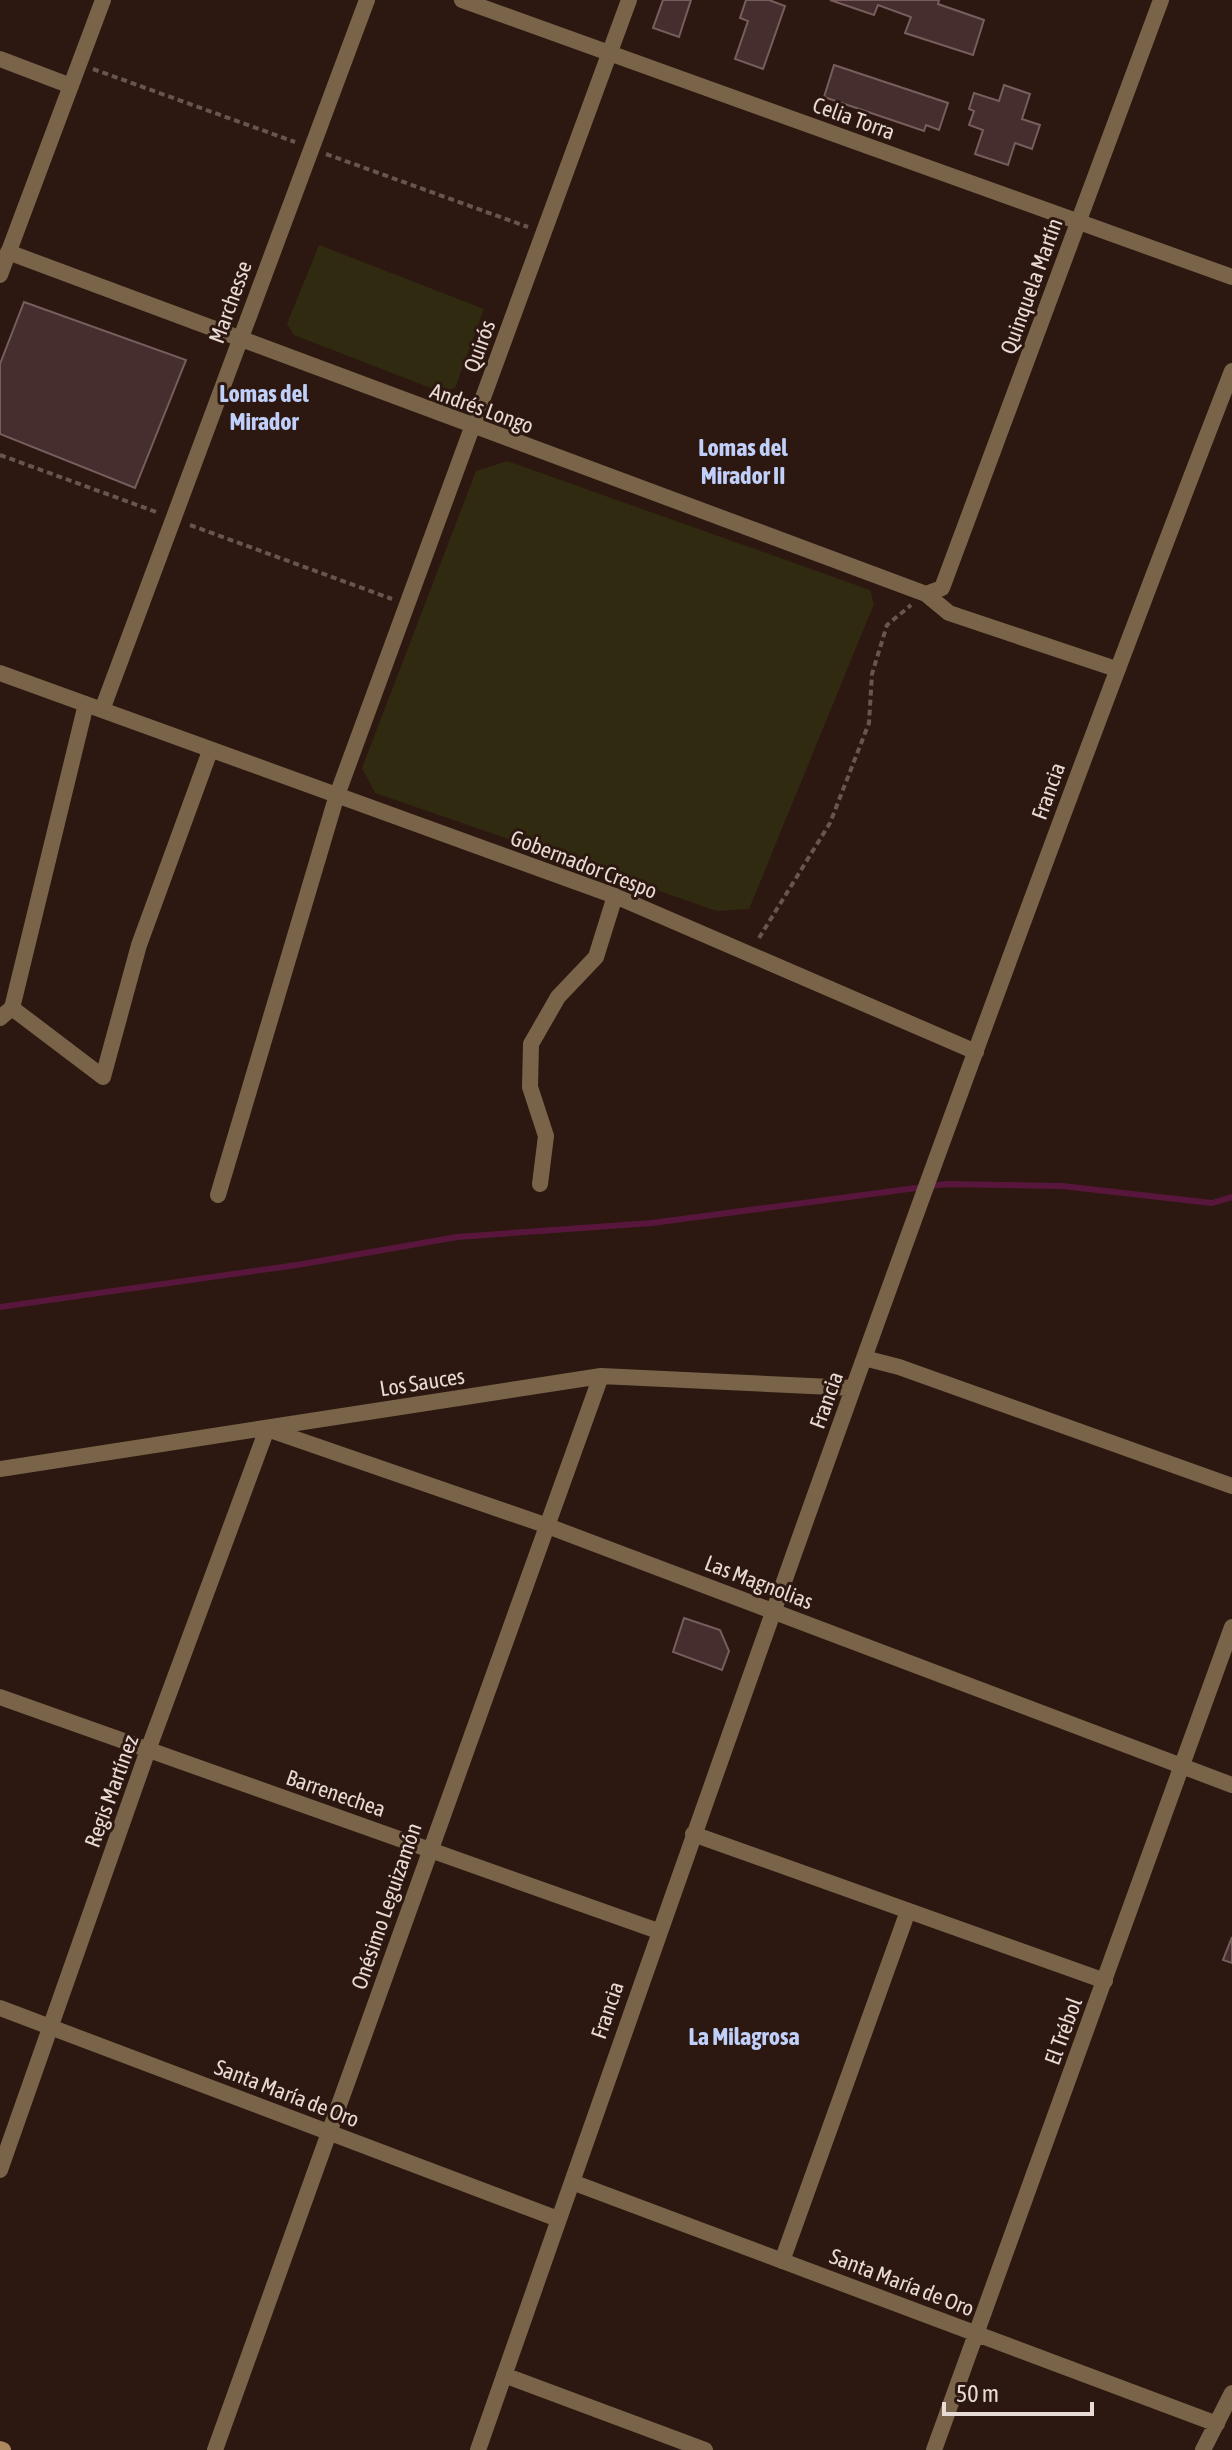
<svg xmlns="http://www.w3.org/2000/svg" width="1232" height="2450" font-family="'Asap Condensed',sans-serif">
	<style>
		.green { fill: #302a10 }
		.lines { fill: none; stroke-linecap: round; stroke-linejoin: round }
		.stream { stroke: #59163c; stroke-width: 6 }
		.building { fill: #462e2f; stroke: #785d5e; stroke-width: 2 }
		.path { stroke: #68564e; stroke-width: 4; stroke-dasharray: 6 4; stroke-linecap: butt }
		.street { stroke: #796349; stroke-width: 16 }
		.secondary { stroke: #ae8a60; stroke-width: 16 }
		.labels { text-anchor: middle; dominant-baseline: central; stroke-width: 6; stroke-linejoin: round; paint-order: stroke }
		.street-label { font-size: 22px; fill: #e8dad4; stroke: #2c1810 }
		.neighbourhood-label { font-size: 24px; font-weight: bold; fill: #c0d0fa; stroke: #2c1810 }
	</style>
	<rect width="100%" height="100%" fill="#2c1810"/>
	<path class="green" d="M319 245 484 309 455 388 441 392 294 335 287 324Z
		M507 461 870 590 874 604 749 909 717 911 375 793 362 768 476 471Z"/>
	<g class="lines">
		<path class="stream" d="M0 1307 297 1265 457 1237 652 1223 946 1184 1062 1186 1212 1203 1232 1197"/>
	</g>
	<path class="building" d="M663 0H691L679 37 653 28Z
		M746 0H769L785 6 763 69 735 59 748 21 740 18Z
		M830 0H939L938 4 984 20 973 55 905 33 911 17 878 5 874 15Z
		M834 65 948 103 939 130 926 125 924 131 824 97Z
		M1004 85 1030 94 1022 119 1040 125 1032 149 1015 143 1008 165 975 154 983 130 969 125 974 111 969 109 974 93 999 101Z
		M24 302 186 360 135 488 0 434V364Z
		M684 1618 720 1630 729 1651 722 1670 673 1652Z
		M1232 1937V1963L1223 1960Z"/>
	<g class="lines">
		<path class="path" d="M93 69 295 142
			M326 154 528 227
			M0 455 159 513
			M190 525 392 599
			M759 938 830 823 869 723 872 674 887 625 911 605"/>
		<path class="street" d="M462 0 1232 277
			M0 59 71 86
			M8 252 926 594 949 613 1116 669
			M0 275 103 0
			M926 594 942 588 1161 0
			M0 673 615 896 976 1052
			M102 710 367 0
			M12 1008 103 1077 139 945 210 751
			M0 1018 12 1008 86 704
			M540 1184 546 1136 530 1087 531 1044 558 997 596 957 615 896
			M218 1195 336 798 629 0
			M864 1358 899 1367 1232 1486
			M0 1469 601 1376 853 1388
			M0 1697 658 1931
			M693 1834 1105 1981
			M0 2008 558 2219
			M0 2170 148 1750 267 1429 545 1525 1232 1785
			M572 2182 1217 2424
			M782 2261 908 1911
			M504 2375 705 2450
			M215 2450 601 1376
			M478 2450C722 1754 965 1058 1232 371
			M934 2450 1232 1627
			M1203 2450 1232 2393"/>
		<path class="secondary" d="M0 2449 3 2450"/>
	</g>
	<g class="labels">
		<g class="street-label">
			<text transform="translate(854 118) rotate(20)">Celia Torra</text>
			<text transform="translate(1031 286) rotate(-70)">Quinquela Martín</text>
			<text transform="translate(230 302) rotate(-70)">Marchesse</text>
			<text transform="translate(479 346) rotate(-70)">Quirós</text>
			<text transform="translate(482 408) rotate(20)">Andrés Longo</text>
			<text transform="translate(1048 791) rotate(-70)">Francia</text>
			<text transform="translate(584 864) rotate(21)">Gobernador Crespo</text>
			<text transform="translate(422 1382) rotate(-9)">Los Sauces</text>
			<text transform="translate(826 1400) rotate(-70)">Francia</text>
			<text transform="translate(759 1582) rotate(21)">Las Magnolias</text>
			<text transform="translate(111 1791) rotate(-70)">Regis Martínez</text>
			<text transform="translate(336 1793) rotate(19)">Barrenechea</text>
			<text transform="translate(386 1906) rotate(-71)">Onésimo Leguizamón</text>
			<text transform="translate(607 2010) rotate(-71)">Francia</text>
			<text transform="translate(1063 2031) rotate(-70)">El Trébol</text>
			<text transform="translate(287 2093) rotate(21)">Santa María de Oro</text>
			<text transform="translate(902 2282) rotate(21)">Santa María de Oro</text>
		</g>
		<g class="neighbourhood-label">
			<text x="264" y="393">Lomas del<tspan x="264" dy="28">Mirador</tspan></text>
			<text x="743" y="447">Lomas del<tspan x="743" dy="28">Mirador II</tspan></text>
			<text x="744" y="2036">La Milagrosa</text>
		</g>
	</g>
	<path d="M944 2402v12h148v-12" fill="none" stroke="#e8dad4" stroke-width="4"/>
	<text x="956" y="2402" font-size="24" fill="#e8dad4" stroke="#2c1810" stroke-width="6" paint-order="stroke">50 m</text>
</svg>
